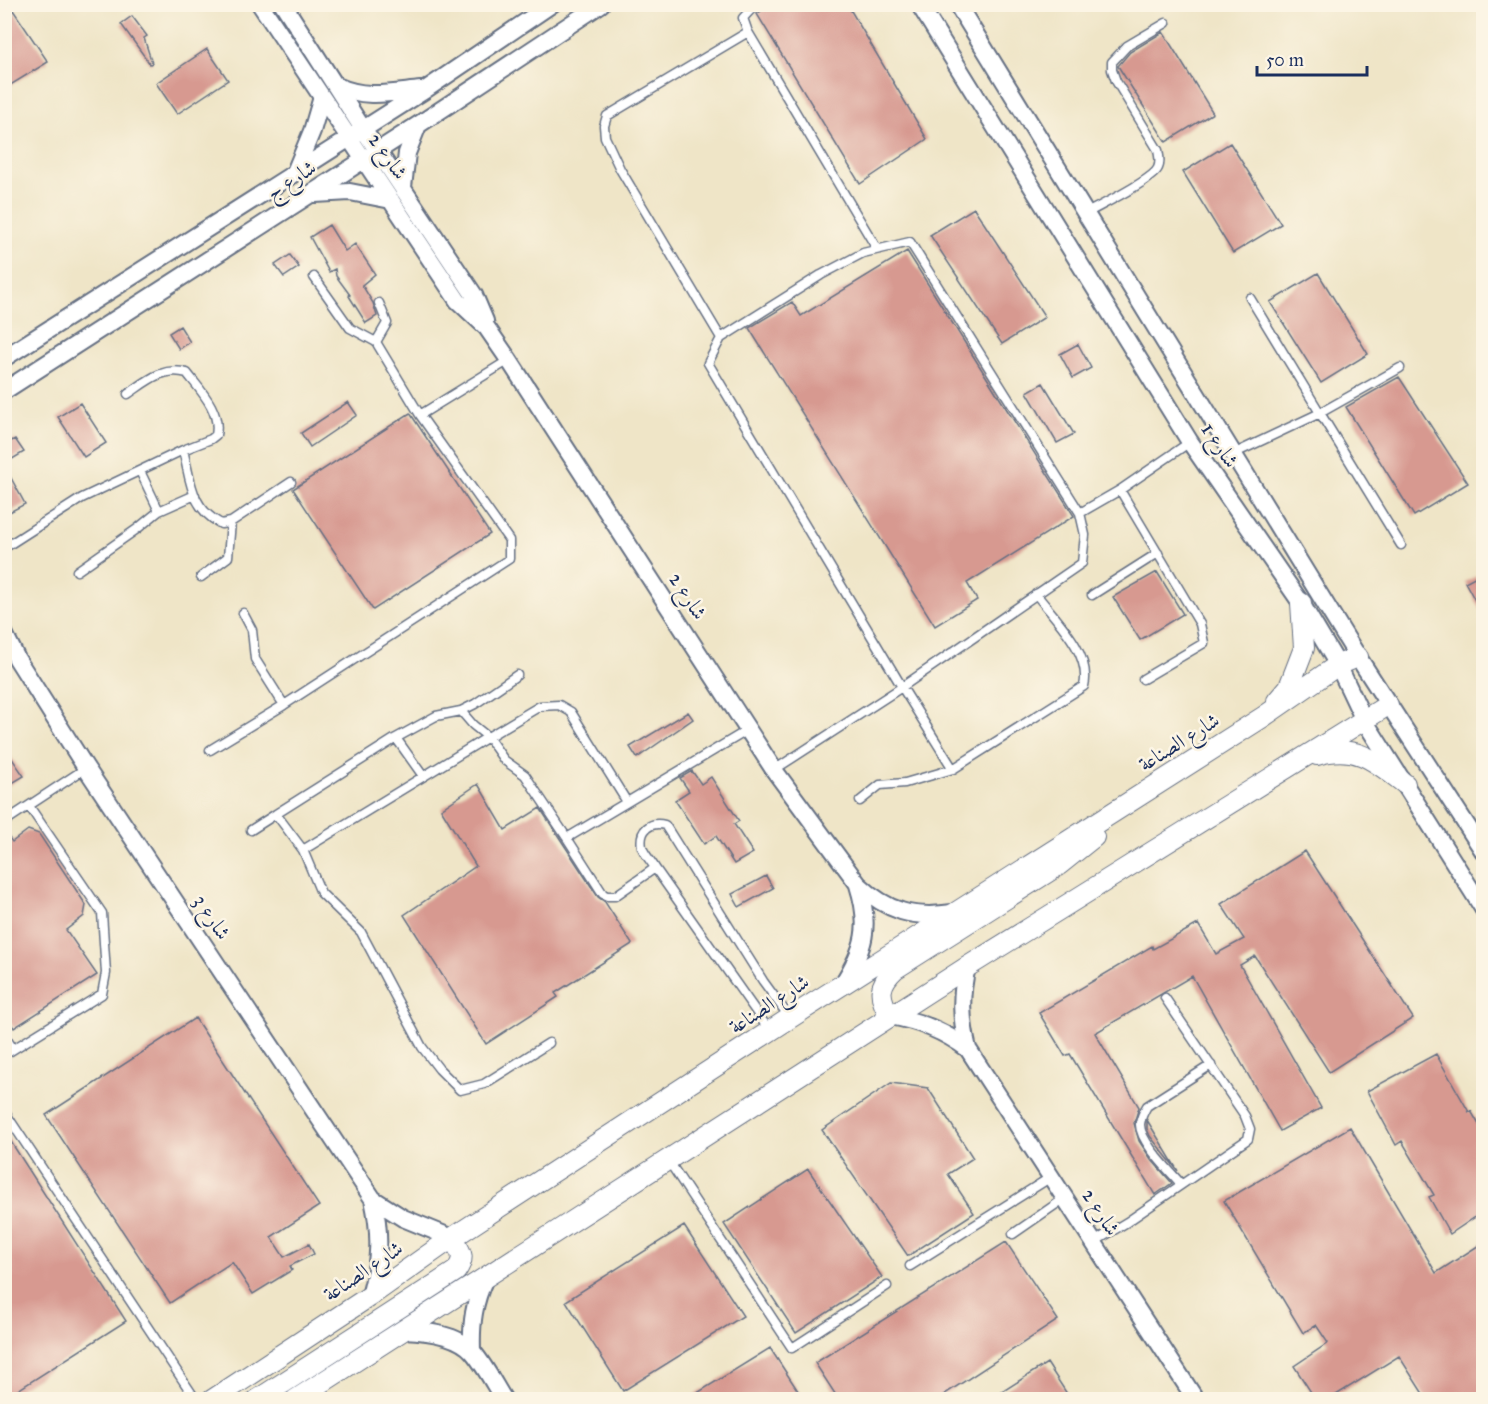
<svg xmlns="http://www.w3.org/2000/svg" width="1488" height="1404" font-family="'IM FELL Great Primer',Amiri,serif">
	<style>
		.building { fill: #d79990 }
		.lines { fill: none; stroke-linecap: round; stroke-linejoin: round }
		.service-casing { stroke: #656f83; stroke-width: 11 }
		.minor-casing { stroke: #656f83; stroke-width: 20 }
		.tertiary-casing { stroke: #656f83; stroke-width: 22 }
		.service { stroke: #fff; stroke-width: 8 }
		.minor { stroke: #fff; stroke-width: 16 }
		.tertiary { stroke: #fff; stroke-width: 20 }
		.labels { text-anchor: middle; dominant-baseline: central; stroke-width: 5; stroke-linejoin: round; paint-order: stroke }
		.street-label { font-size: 21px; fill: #1b2f5e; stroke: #fcf5e5 }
	</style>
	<rect width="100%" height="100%" fill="#fcf5e5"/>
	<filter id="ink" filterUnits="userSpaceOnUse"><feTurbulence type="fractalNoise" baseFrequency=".0167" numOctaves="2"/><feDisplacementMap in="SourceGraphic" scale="12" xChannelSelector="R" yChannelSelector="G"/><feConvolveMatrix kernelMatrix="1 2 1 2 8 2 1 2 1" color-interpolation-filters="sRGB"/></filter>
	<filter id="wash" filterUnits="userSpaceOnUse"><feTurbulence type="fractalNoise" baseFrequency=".008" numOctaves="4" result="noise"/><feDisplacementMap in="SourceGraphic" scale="24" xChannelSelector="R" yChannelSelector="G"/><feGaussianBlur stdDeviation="1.35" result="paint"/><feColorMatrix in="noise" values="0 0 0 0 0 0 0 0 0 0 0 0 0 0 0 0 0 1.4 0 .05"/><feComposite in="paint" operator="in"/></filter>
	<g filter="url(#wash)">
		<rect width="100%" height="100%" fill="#efe5c7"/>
		<g id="blocks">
			<path class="building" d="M4 4H9L48 62 4 89Z
				M771 4H847L927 139 860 184 757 14Z
				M132 16 147 36 144 38 152 63 150 64 121 24Z
				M1163 32 1213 113 1166 142 1118 66 1130 52Z
				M207 49 228 80 177 114 156 83Z
				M1230 143 1281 224 1233 253 1183 172Z
				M974 208 1045 317 1002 344 930 235Z
				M329 225 345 251 355 244 375 274 362 285 373 303 377 316 366 323 349 296 350 295 336 276 335 269 329 272 310 237Z
				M907 251 1074 516 967 583 977 600 935 626 749 328 792 302 801 316Z
				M290 255 299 267 284 277 275 265Z
				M1318 273 1368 354 1321 383 1270 302Z
				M180 326 190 342 179 349 169 333Z
				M1078 344 1091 368 1073 378 1060 354Z
				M1399 377 1468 483 1414 516 1346 407Z
				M1043 383 1074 434 1057 443 1027 392Z
				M348 402 357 415 310 447 301 433Z
				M80 403 106 443 84 457 58 417Z
				M410 413 490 534 373 610 293 489Z
				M15 439 24 452 4 464V445Z
				M4 465 25 504 4 515Z
				M1157 572 1183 614 1140 640 1113 597Z
				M1484 572V617L1465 582Z
				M688 712 693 719 637 758 630 747Z
				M4 747 24 776 4 788Z
				M692 771 701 784 711 777 739 821 734 824 753 853 734 864 716 836 704 844 675 800 689 791 680 778Z
				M478 784 505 830 540 808 598 897 605 902 632 944 555 993 558 997 486 1044 404 915 476 866 441 809Z
				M28 830 39 834 86 905 84 916 66 930 97 975 14 1028 4 1014V831L12 842Z
				M1305 851 1413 1018 1329 1072 1255 956 1240 965 1321 1108 1280 1131 1192 976 1095 1033 1139 1107 1134 1123 1139 1141 1151 1159 1172 1183 1155 1195 1070 1054 1065 1056 1039 1013 1152 946 1153 949 1198 924 1216 954 1244 939 1221 904Z
				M766 876 773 888 739 907 732 894Z
				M195 1018 319 1206 271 1237 284 1257 309 1244 314 1254 290 1266 292 1270 253 1294 232 1262 170 1303 46 1115Z
				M1436 1054 1469 1112 1471 1111 1484 1133V1211L1450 1234 1429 1197 1434 1195 1402 1141 1396 1145 1367 1091Z
				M891 1083 928 1088 973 1158 948 1174 974 1213 908 1256 822 1130Z
				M1147 1120 1178 1171 1150 1136 1147 1129Z
				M1350 1127 1436 1273 1484 1242V1400H1427L1399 1356 1328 1400H1316L1294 1366 1328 1343 1316 1325 1303 1333 1224 1201Z
				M4 1131 126 1321 4 1399Z
				M808 1169 882 1277 796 1333 724 1224Z
				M684 1226 743 1316 623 1391 566 1301Z
				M1006 1242 1058 1320 936 1400H839L815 1363Z
				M770 1348 804 1400H686Z
				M1047 1363 1071 1400H989Z"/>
		</g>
	</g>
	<g filter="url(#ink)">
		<use href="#blocks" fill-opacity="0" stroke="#656f83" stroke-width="1.5"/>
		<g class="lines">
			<defs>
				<path id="service" d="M748 32 743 18 756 4
					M1085 214C1099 206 1153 180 1158 168 1161 162 1159 156 1158 150L1116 81 1112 70V62L1127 46 1166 23
					M314 277 350 328 376 342 420 415
					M721 338 620 169 605 137 604 126 607 116 748 32 877 249
					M376 342 387 323 379 303
					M1400 368 1320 413 1401 545
					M183 450C191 481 190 507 221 524L231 522 291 482
					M1233 454 1320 413 1250 298
					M140 471 159 511
					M1120 490 1200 624 1204 643 1143 679
					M4 548 82 498 183 450 211 439 216 435C221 411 201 391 187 373 163 366 147 381 128 394
					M77 571 137 529 159 511 195 495
					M201 577 228 557 231 522
					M1036 594C1055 619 1092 653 1084 686L953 769 902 687 708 363 721 338 821 275 863 253 910 242 1080 513
					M1092 595 1158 553
					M243 613 252 630 255 659 284 705 509 559V540L420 415 509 360
					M396 738 423 776
					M210 750 284 705
					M774 770 902 687 1082 563 1085 535 1080 513 1120 490 1190 442
					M860 801 880 785 905 783 953 769
					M627 802 571 712 559 705 540 706 488 737 504 760 525 775 567 838 748 730
					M276 814 396 738 436 716 461 711 475 704 517 675
					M4 822 86 768
					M251 830 276 814 303 850 488 737 473 725 461 711
					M567 838 603 894 607 896H615L655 868 769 1030
					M303 850 321 893 361 932 422 1047 439 1069 460 1090 484 1084 549 1043
					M655 868C652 862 644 854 642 847 639 830 650 821 665 825L763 981 790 1018
					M4 1035 13 1049
					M4 1055 102 994 106 973 102 913 29 806
					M4 1111 196 1400
					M668 1160 792 1348 887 1286
					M1181 1184C1170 1171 1139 1141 1140 1124 1141 1117 1144 1111 1147 1106L1211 1065
					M1013 1234 1065 1198
					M1094 1242 1127 1222 1248 1139 1250 1129 1245 1116 1165 998
					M910 1266 1051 1177"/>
				<path id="minor" d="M260 4 458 301 487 328 509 360 774 770 858 884C888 912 913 919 953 913
					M283 4 363 129 474 295 485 321
					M919 4 1190 442 1301 603 1338 665 1364 720 1484 910
					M957 4 1358 657 1484 852
					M337 86C365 99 390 93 421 90
					M295 172 312 131 322 97
					M403 187 407 153 418 125
					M315 194 350 192 391 200
					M4 358 425 90 552 4
					M4 391 418 125 601 4
					M4 633 17 659 86 768 373 1199C381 1235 380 1260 370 1296
					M967 967C960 996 961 1020 968 1049L1196 1400
					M842 985C865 949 871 926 858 885
					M890 1016C920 1021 944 1031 968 1049
					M373 1199 403 1218 452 1238
					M404 1330C426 1331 458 1334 473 1352 485 1366 494 1384 504 1400
					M472 1350C471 1323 474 1302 485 1278"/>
				<path id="tertiary" d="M1277 701 1289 687 1304 648 1301 603
					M1317 755C1356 743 1375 761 1405 784
					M890 1016C878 996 878 985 895 969L1059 865 1094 837
					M212 1400 370 1296 452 1238 790 1018 1263 717 1338 665 1358 657
					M257 1400 456 1271C467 1256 460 1251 452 1238
					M295 1400 967 967 1388 705"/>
			</defs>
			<use href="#service" class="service-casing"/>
			<use href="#minor" class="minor-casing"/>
			<use href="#tertiary" class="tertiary-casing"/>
			<use href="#service" class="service"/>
			<use href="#minor" class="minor"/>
			<use href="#tertiary" class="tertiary"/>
		</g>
	</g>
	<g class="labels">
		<g class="street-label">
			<text transform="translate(388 156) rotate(55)">شارع 2</text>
			<text transform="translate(291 180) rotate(-33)">شارع ج</text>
			<text transform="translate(1220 445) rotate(56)">شارع 1</text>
			<text transform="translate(688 596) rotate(57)">شارع 2</text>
			<text transform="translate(1179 742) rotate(-32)">شارع الصناعة</text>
			<text transform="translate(212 917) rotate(56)">شارع 3</text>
			<text transform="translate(769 1004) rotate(-33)">شارع الصناعة</text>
			<text transform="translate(1101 1212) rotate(57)">شارع 2</text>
			<text transform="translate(363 1271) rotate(-34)">شارع الصناعة</text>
		</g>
	</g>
	<rect width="1488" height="1404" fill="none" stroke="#fcf5e5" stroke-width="24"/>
	<path d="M1257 66v9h110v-9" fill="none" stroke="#1b2f5e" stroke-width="3"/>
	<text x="1266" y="66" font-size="18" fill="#1b2f5e" stroke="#fcf5e5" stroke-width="4.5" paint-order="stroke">50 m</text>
</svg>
